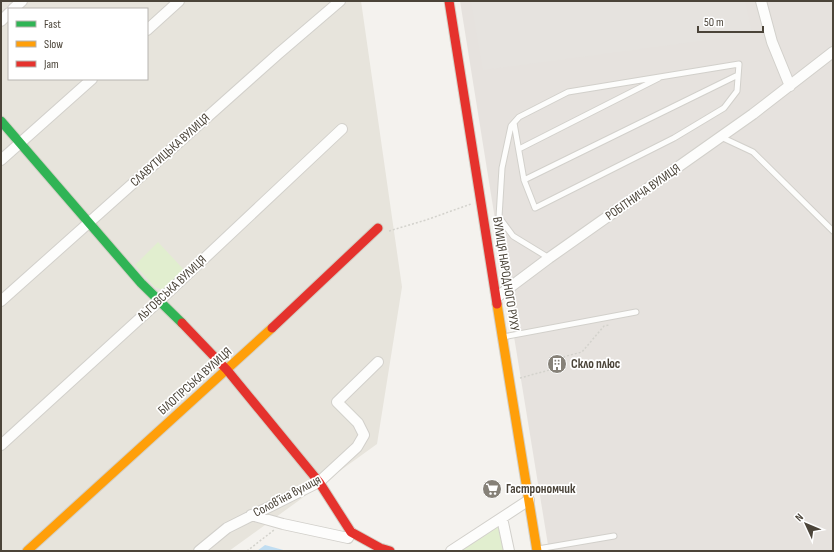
<svg xmlns="http://www.w3.org/2000/svg" width="834" height="552" font-family="'Sofia Sans Condensed',sans-serif">
	<style>
		.residential { fill: #e7e4dc; fill-rule: evenodd }
		.industrial { fill: #e6e2de }
		.green { fill: #e1eecf }
		.parking { fill: #e6e3df }
		.water { fill: #c0ddf1 }
		.lines { fill: none; stroke-linecap: round; stroke-linejoin: round }
		.lane-casing { stroke: #d2d0cb; stroke-width: 7 }
		.street-casing { stroke: #d2d0cb; stroke-width: 12 }
		.fast-casing { stroke: #d3cfc5; stroke-width: 11 }
		.slow-casing { stroke: #d3cfc5; stroke-width: 11 }
		.jam-casing { stroke: #d3cfc5; stroke-width: 11 }
		.path { stroke: #d3d2cc; stroke-width: 1.5; stroke-dasharray: 2 2; stroke-linecap: butt }
		.lane { stroke: #fdfdfc; stroke-width: 5 }
		.street { stroke: #fdfdfc; stroke-width: 10 }
		.fast { stroke: #30b455; stroke-width: 9 }
		.slow { stroke: #ff9f0a; stroke-width: 9 }
		.jam { stroke: #e5322d; stroke-width: 9 }
		.labels { text-anchor: middle; dominant-baseline: central; stroke-width: 3.5; stroke-linejoin: round; paint-order: stroke }
		.street-label { font-size: 13px; fill: #4b4439; stroke: #fff }
		.poi-label { font-size: 13px; font-weight: bold; fill: #4b4439; stroke: #fff; text-anchor: start }
	</style>
	<rect width="100%" height="100%" fill="#f4f2ee"/>
	<path class="residential" d="M1 1H361L402 287 377 444 229 551H1ZM9 9H147V79H9Z"/>
	<path class="industrial" d="M460 1H833V551H549L502 263Z"/>
	<path class="green" d="M158 242 186 272 174 283 163 290 155 287 135 265Z
		M500 524 505 551H459Z"/>
	<path class="parking" d="M471 1H745L752 34 483 70Z"/>
	<path class="water" d="M265 545 287 551H257Z"/>
	<g class="lines">
		<defs>
			<path id="lane" d="M514 123 524 180 535 208 674 138 724 108 737 91 739 64 568 92 519 117 511 126 502 168 499 217 513 236 549 258
				M721 137 753 152 833 231
				M519 149 659 78
				M524 180 738 75
				M503 337 636 312
				M538 549 614 536"/>
			<path id="street" d="M761 1 772 42 790 86
				M13 9 22 1
				M1 21 9 13
				M147 30 179 1
				M1 160 92 79
				M497 297 549 258 753 114 833 52
				M1 301 278 54 340 1
				M1 445 159 301 342 129
				M251 515 283 524 348 538 351 532
				M502 518 509 551
				M199 551 227 528 319 482 357 447 364 435 358 423 337 402 378 362
				M451 551 529 500"/>
			<path id="fast" d="M1 121 141 283 182 323"/>
			<path id="slow" d="M497 304 537 551
				M27 551 272 328"/>
			<path id="jam" d="M449 1 497 304
				M182 323 227 370 319 482 351 532 380 548 390 551
				M272 328 378 228"/>
		</defs>
		<use href="#lane" class="lane-casing"/>
		<use href="#street" class="street-casing"/>
		<use href="#fast" class="fast-casing"/>
		<use href="#slow" class="slow-casing"/>
		<use href="#jam" class="jam-casing"/>
		<path class="path" d="M389 231 426 220 471 204
			M520 378 553 369 551 360 582 352 604 326 609 325
			M247 551 274 530"/>
		<use href="#lane" class="lane"/>
		<use href="#street" class="street"/>
		<use href="#fast" class="fast"/>
		<use href="#slow" class="slow"/>
		<use href="#jam" class="jam"/>
	</g>
	<defs>
		<symbol id="building-disc" viewBox="-11 -11 22 22"><circle r="9.5" fill="#868178" stroke="#fff"/><path d="M-4-6H4V6H1V3H-1V6H-4ZM-2.5-4.3h1.7v1.8h-1.7ZM.8-4.3h1.7v1.8H.8ZM-2.5-1h1.7V.8h-1.7ZM.8-1h1.7V.8H.8Z" fill="#fff"/></symbol>
		<symbol id="supermarket-disc" viewBox="-11 -11 22 22"><circle r="9.5" fill="#868178" stroke="#fff"/><path d="M-6-5.5h2.5l.6 2H6L4.5 2H-2.5L-4.4-4H-6ZM-1.5 3.2a1.3 1.3 0 1 0 .1 0ZM3 3.2a1.3 1.3 0 1 0 .1 0Z" fill="#fff"/></symbol>
	</defs>
	<g fill-rule="evenodd">
		<use href="#building-disc" x="546" y="353" width="22" height="22"/>
		<use href="#supermarket-disc" x="481" y="478" width="22" height="22"/>
	</g>
	<g class="labels">
		<g class="street-label">
			<text transform="translate(170 150) rotate(-42)">СЛАВУТИЦЬКА ВУЛИЦЯ</text>
			<text transform="translate(643 192) rotate(-35)">РОБІТНИЧА ВУЛИЦЯ</text>
			<text transform="translate(506 274) rotate(81)">ВУЛИЦЯ НАРОДНОГО РУХУ</text>
			<text transform="translate(172 288) rotate(-43)">ЛЬГОВСЬКА ВУЛИЦЯ</text>
			<text transform="translate(195 381) rotate(-42)">БІЛОГІРСЬКА ВУЛИЦЯ</text>
			<text transform="translate(287 496) rotate(-28)">Соловʼїна вулиця</text>
		</g>
		<g class="poi-label">
			<text x="571" y="364">Скло плюс</text>
			<text x="506" y="489">Гастрономчик</text>
		</g>
	</g>
	<rect width="834" height="552" fill="none" stroke="#4b4439" stroke-width="4"/>
	<rect x="8" y="8" width="140" height="72" fill="#ffffff" stroke="#b7b4b0"/>
	<rect x="16" y="21" width="20" height="6" fill="#30b455" stroke="#b7b4b0"/>
	<text x="44" y="28" font-size="12" fill="#4b4439">Fast</text>
	<rect x="16" y="41" width="20" height="6" fill="#ff9f0a" stroke="#b7b4b0"/>
	<text x="44" y="48" font-size="12" fill="#4b4439">Slow</text>
	<rect x="16" y="61" width="20" height="6" fill="#e5322d" stroke="#b7b4b0"/>
	<text x="44" y="68" font-size="12" fill="#4b4439">Jam</text>
	<g transform="translate(806 524) rotate(314)" stroke="#ffffff" stroke-width="3" paint-order="stroke">
	<path d="M0-3L7 15L0 10L-7 15Z" fill="#4b4439"/>
	<text y="-6" font-size="11" font-weight="bold" text-anchor="middle" fill="#4b4439">N</text>
	</g>
	<path d="M698 26v6h65v-6" fill="none" stroke="#4b4439" stroke-width="2"/>
	<text x="704" y="26" font-size="12" fill="#4b4439" stroke="#ffffff" stroke-width="3" paint-order="stroke">50 m</text>
</svg>
